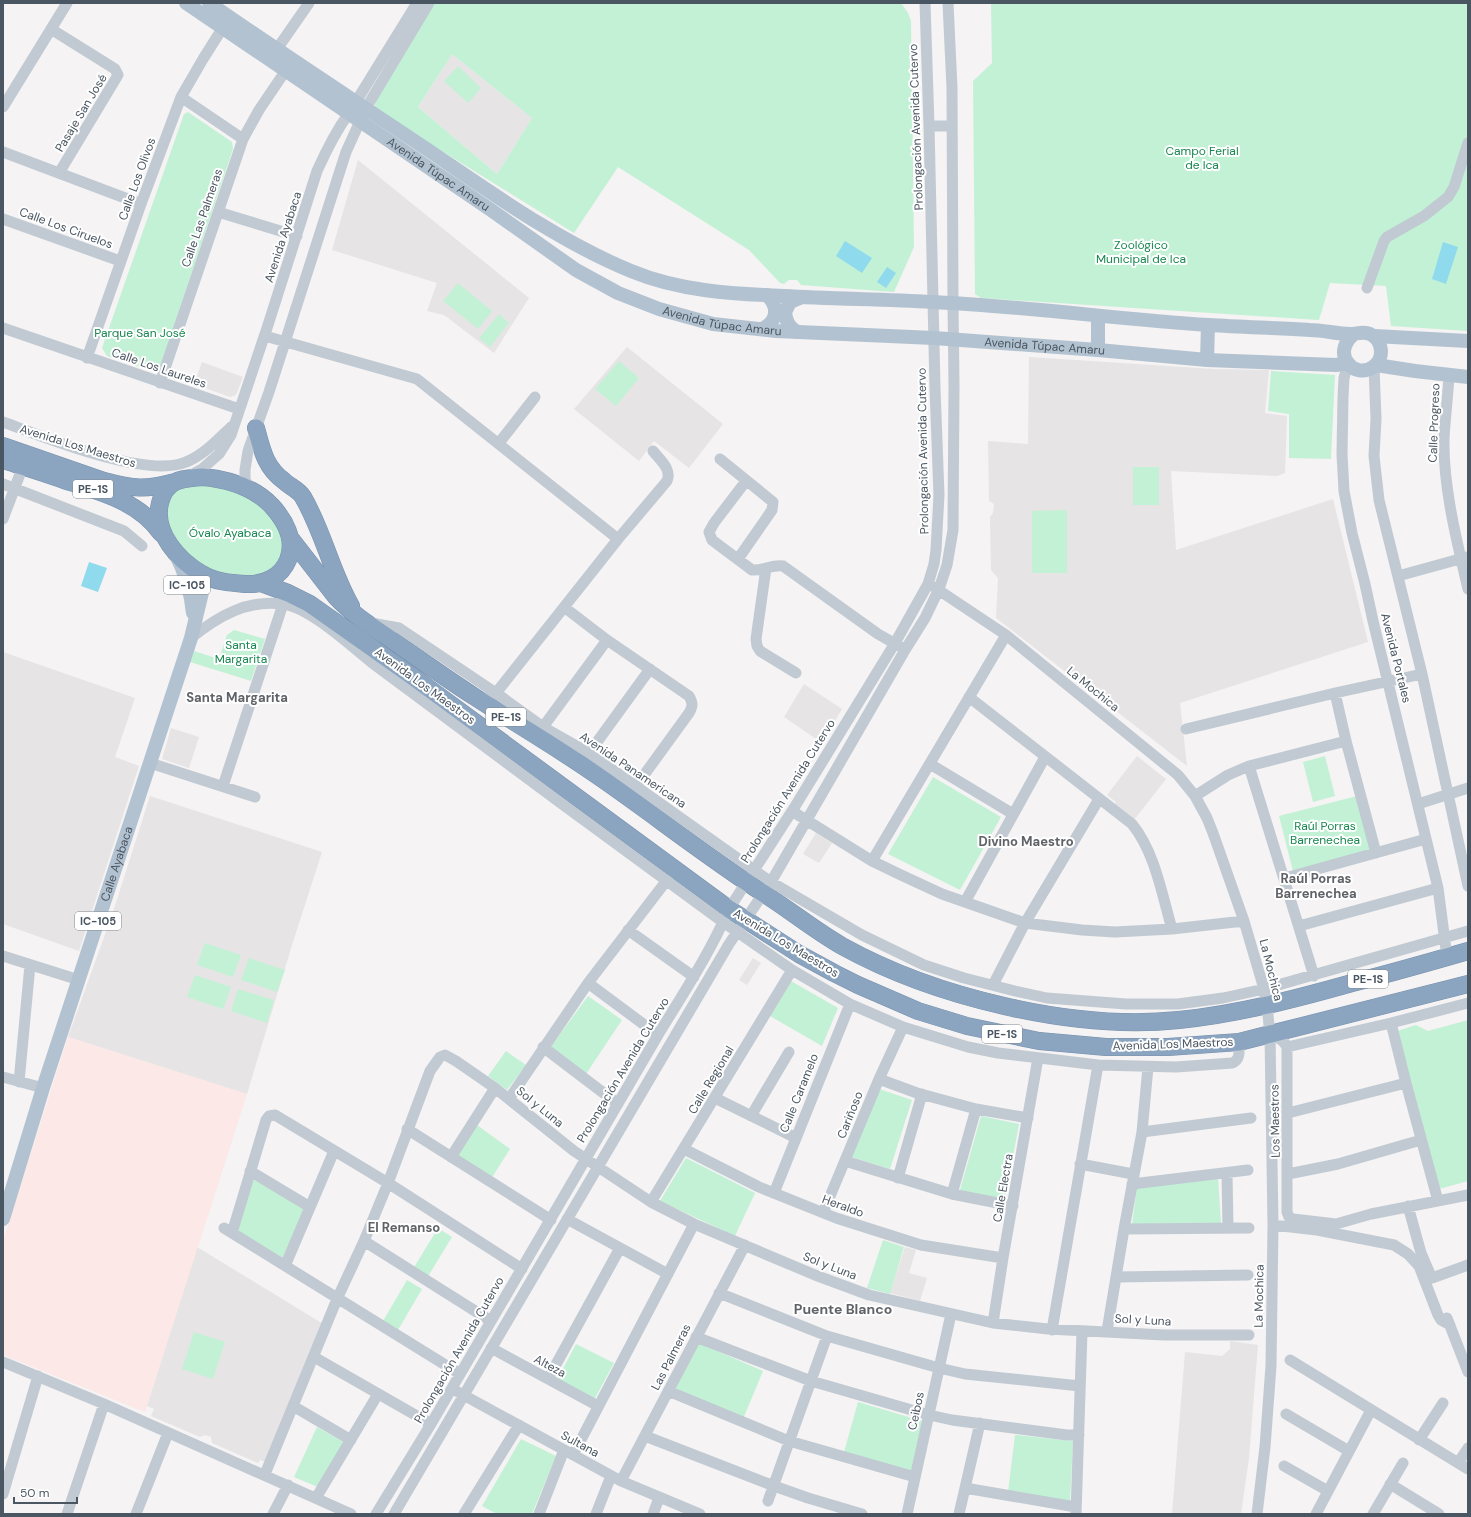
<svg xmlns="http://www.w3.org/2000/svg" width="1471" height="1517" font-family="'DM Sans',sans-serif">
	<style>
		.education { fill: #e6e4e5 }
		.medical { fill: #fce8e6 }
		.green { fill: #c3f1d5; fill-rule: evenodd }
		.water { fill: #90daee }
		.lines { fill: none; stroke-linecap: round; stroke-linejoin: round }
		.highway-casing { stroke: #7690ad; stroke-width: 18 }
		.minor { stroke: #c1cad2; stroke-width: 11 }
		.major { stroke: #b3c2d1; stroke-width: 14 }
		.highway { stroke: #8ba5c1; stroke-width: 17 }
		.labels { text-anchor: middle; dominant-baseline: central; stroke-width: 4; stroke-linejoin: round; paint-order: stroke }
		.shield { fill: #fff; stroke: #808990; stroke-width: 1 }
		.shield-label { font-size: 11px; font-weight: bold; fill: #4a5661 }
		.street-label { font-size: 12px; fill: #4a5661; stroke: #fff }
		.park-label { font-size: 12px; fill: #17864f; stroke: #fff }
		.neighbourhood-label { font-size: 13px; font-weight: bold; fill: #5f6368; stroke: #fff }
		.quarter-label { font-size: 14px; font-weight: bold; fill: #5f6368; stroke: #fff }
	</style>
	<rect width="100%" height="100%" fill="#f5f3f3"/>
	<path class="education" d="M452 54 532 118 497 174 418 107Z
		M358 160 529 298 494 353 444 315 427 311 437 283 332 250Z
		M627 347 723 424 689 468 654 441 639 461 574 409Z
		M1029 357 1214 369 1269 370 1265 413 1287 416 1285 473 1277 476 1171 471 1176 550 1333 499 1368 642 1180 703 1187 766 996 618 998 578 991 570 990 517 993 513 994 504 989 501 988 441 1028 444Z
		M202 362 243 377 236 395 230 397 194 384Z
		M3 652 135 698 115 757 139 766 79 951 3 924Z
		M804 684 842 709 822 743 784 717Z
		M171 728 199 737 189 768 162 759Z
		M1137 756 1166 779 1134 820 1114 805 1116 802 1107 795Z
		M150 796 322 852 293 942 247 1094 68 1037 112 915Z
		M816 833 832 843 819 863 803 854Z
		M753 958 761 963 747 985 739 980Z
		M197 1247 325 1325 267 1463 260 1460 258 1463 212 1443 211 1437 205 1435 200 1437 151 1416 154 1409 147 1406Z
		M905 1247 916 1250 909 1273 927 1278 920 1301 890 1293Z
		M1230 1341 1258 1345 1249 1458 1241 1514H1172L1185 1352 1222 1356 1230 1349Z"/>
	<path class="medical" d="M68 1037 247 1094 145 1412 3 1355V1241Z"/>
	<path class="green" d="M434 3H901L908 13 911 21 914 247 894 292 801 285 797 280H789L784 284 780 283 749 250 618 167 574 233 379 112 375 108V100ZM452 54 532 118 497 174 418 107Z
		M991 3H1468V331L1391 326 1386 286 1330 283 1319 320 981 298 975 294 973 81 992 63Z
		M458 66 481 88 468 103 444 81Z
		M188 112 232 142 233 149 158 373 107 356 102 348 184 114Z
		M458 283 492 311 478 329 443 301Z
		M499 314 509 323 490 347 479 338Z
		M619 361 639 378 616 406 595 389Z
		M1271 371 1335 375 1331 459 1289 458V414L1268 411Z
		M1133 467H1159V505H1133Z
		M212 483 262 503 291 544 269 578 213 573 184 552 171 534 166 516 169 499 172 494 184 485Z
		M1067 510V573H1032V511Z
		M234 630 265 639 251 681 190 662 194 651 219 659 227 635Z
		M1325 756 1335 796 1313 802 1303 762Z
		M933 777 1001 817 960 890 888 854Z
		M1357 796 1371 851 1293 871 1279 816Z
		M205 943 241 955 233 977 197 965Z
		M249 958 285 970 277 992 241 980Z
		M195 975 231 987 223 1009 187 997Z
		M791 981 838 1008 822 1046 770 1016Z
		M238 989 274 1000 267 1023 231 1011Z
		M588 996 622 1020 586 1074 550 1048Z
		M1468 1020V1181L1439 1189 1397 1031 1416 1025 1428 1031Z
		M506 1051 526 1065 507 1090 488 1076Z
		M879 1089 912 1100 890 1169 851 1157Z
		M981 1116 1019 1124 1005 1200 960 1190Z
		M477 1125 510 1149 491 1179 456 1158Z
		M686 1158 755 1193 735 1236 660 1201Z
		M1218 1178 1221 1224 1132 1225 1137 1187Z
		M256 1180 304 1209 281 1261 237 1234 253 1181Z
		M438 1228 452 1237 427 1278 413 1269Z
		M883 1240 904 1247 890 1294 867 1288Z
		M407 1280 422 1289 398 1330 383 1321Z
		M194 1332 225 1342 213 1379 182 1369Z
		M699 1343 763 1371 743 1419 674 1391Z
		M576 1344 614 1363 594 1400 557 1380Z
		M858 1402 922 1421 911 1472 844 1452Z
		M317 1427 345 1443 320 1488 294 1477Z
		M1015 1435 1073 1441 1070 1502 1008 1492Z
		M521 1439 556 1456 532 1514H497L482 1506Z"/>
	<path class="water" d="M845 241 872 258 862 273 836 256Z
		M1443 242 1458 247 1446 284 1432 279Z
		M887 267 896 273 886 288 877 282Z
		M89 562 107 568 98 592 81 586Z"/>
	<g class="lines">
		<defs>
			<path id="highway" d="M256 428C262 450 265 467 284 481 289 486 299 490 303 497 323 531 331 571 351 606
				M3 446 104 481C134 489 145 490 175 482
				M3 460C25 467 48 474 70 482 104 493 139 502 161 533
				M202 477C227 479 253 487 271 505 285 520 296 540 288 560 281 577 264 585 246 584 232 583 215 582 202 574 179 561 153 533 160 503 162 495 167 486 175 482 183 478 194 478 202 477Z
				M291 539 336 597C355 617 379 631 402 647 426 664 450 681 475 697 515 723 558 748 598 776 653 814 706 856 763 893 790 910 814 930 842 946 934 997 1073 1031 1179 1020 1238 1014 1295 999 1352 983 1391 973 1430 962 1468 951
				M261 583 288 593 310 604 412 676 729 909 799 954 834 973 858 985 918 1011 967 1026 1039 1041 1106 1047H1168L1239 1042 1468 984"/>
		</defs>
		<use href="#highway" class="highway-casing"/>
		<path class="minor" d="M51 29 115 69 118 75 59 173
			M277 49 309 3
			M181 97 243 139
			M3 107 67 3
			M929 126H952
			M3 152 141 204
			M218 212 297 236
			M3 219 120 261
			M1367 288 1384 241 1387 237 1424 216 1448 197 1454 187 1468 143
			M3 328 239 409
			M265 336 417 379 618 539
			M87 358 141 204 181 97 203 59 227 21
			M1348 363 1344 378 1343 397 1342 454 1344 491 1352 533 1365 584 1373 621 1438 888 1447 957
			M1374 367 1376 419 1374 456 1379 500 1422 674 1468 886
			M1449 375C1448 396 1445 418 1444 439 1443 487 1457 542 1468 589
			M160 383 243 139 259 110 286 70
			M3 422C44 437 146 479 186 462 204 455 217 440 231 427
			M499 443 535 397
			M720 459 773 502 772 510 738 559
			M189 476 202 469 219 454 231 435 268 325 317 171C326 151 336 131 349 113L417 3
			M746 481 714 523 709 532 712 540 752 570C763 571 773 564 783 566L878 634 901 647
			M3 484 124 531 142 546
			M249 490 245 479V470L248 451 269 392 346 152 366 108 429 3
			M3 519 23 466
			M766 568 756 639 757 646 760 651 796 673
			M1398 576 1467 557
			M934 587 1006 635 1178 775 1195 796 1207 818 1213 833 1244 921 1264 989 1267 1005 1270 1035 1273 1225 1271 1366 1265 1447 1257 1514
			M564 607 607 640 689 696C693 703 693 706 689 713L636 786
			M371 623 399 628 496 693 543 727 589 753 771 882 862 935 924 965 964 978 1015 991 1047 998 1126 1004H1178L1223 998 1264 989 1468 931
			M191 638C217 617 247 599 283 604 309 607 350 645 371 662L554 798 723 922 792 970 850 1004 903 1027 968 1047 998 1053 1098 1065 1176 1067 1232 1063C1241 1060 1239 1050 1239 1042
			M1335 693 1346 741 1376 853
			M489 694 496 693 618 539 667 481C672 469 660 460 653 451
			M969 697 1132 824C1155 852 1162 895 1172 929
			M543 727 607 640
			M1186 729 1335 693 1422 674
			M589 753 650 669
			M150 763 255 797
			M930 764 1013 814
			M1249 766 1314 976
			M223 786 283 604
			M1195 796 1228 775 1249 766 1346 741
			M1418 804 1468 788
			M794 808 795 813 872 861 901 875 942 894 1025 923 1082 930 1115 932 1172 929 1244 921
			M872 861 1006 635
			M1285 878 1426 839
			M965 902 1045 757
			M1299 926 1438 888
			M628 930 694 977
			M3 956 79 980
			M588 983 658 1035
			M993 985 1025 923 1099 799
			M1391 1023 1406 1083 1438 1201
			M1270 1035C1278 1038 1283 1039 1287 1047V1212L1289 1217 1293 1219 1336 1224 1371 1214 1468 1195
			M543 1047 618 1104
			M1287 1047 1391 1023 1468 1003
			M3 1077 43 1088
			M879 1079 917 1093 976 1109 1028 1118
			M19 1082 30 965
			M715 1098 796 1138
			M509 1099 588 983 667 880
			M1288 1113 1406 1083
			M751 1116 789 1052
			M407 1129 551 1220
			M1142 1132 1251 1118
			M684 1149 759 1187 836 1218 921 1245 1003 1258
			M451 1157 495 1088
			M845 1161 952 1194 1013 1206
			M1080 1164 1133 1174
			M250 1171 310 1207
			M1227 1173 1228 1228
			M1288 1174 1338 1164 1421 1140
			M898 1178 922 1094
			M1132 1184 1248 1170
			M774 1193 850 1004
			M952 1194 976 1109
			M651 1202 792 970
			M1408 1206 1421 1253 1430 1274
			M823 1213 879 1079 903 1027
			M567 1219 668 1274
			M1273 1225 1317 1230 1394 1245 1408 1254 1419 1266 1438 1315 1441 1320 1450 1325
			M224 1228 460 1374
			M1124 1229 1249 1228
			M232 1233 266 1120 269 1116 275 1115 388 1183 522 1269
			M364 1241 491 1321
			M285 1266 334 1151
			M1117 1277 1248 1275
			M1432 1278 1468 1265
			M719 1293 827 1336 939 1368 965 1374 1080 1386
			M1447 1318 1468 1372
			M993 1323 1003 1258 1038 1058
			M1052 1330 1098 1065
			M1107 1331 1124 1229 1142 1132 1148 1067
			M696 1337 811 1381 929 1415 952 1420 1067 1435H1079
			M491 1348 598 1406
			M314 1357 431 1424
			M1290 1360 1468 1469
			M3 1362 104 1404 351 1514
			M548 1379 620 1248
			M668 1391 789 1441 915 1477
			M458 1392 621 1481 700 1514
			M293 1406 351 1440
			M1286 1414 1349 1451
			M645 1436 774 1486 808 1498 862 1514
			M1419 1440 1443 1403
			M573 1455 694 1224
			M1458 1463 1468 1448
			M1284 1466 1328 1491
			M265 1474 337 1299 364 1241 388 1183 430 1071 440 1057 445 1055 456 1061 495 1088 574 1151 651 1202 694 1224 815 1275 869 1295 993 1323 1048 1329 1164 1335H1249
			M621 1481 745 1245
			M1390 1484 1439 1514
			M965 1488 1076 1507
			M3 1494 38 1376
			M316 1498 378 1394
			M768 1501 827 1336
			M67 1514 104 1404
			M136 1514 168 1433
			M273 1514 288 1485
			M376 1514 431 1424 658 1035C683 994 710 953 729 909L794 808 895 643 928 584 934 564 936 550 939 495 935 388 929 126 925 3
			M394 1514 729 944 771 882 905 650 925 618 939 589 947 565 953 530 954 385 953 303 952 88 948 3
			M464 1514 519 1425
			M539 1514 564 1450
			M596 1514 611 1476
			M653 1514 659 1498
			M907 1514 951 1314
			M959 1514 980 1423
			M1076 1514 1082 1332
			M1316 1514 1371 1410
			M1373 1514 1403 1463"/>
		<g class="major">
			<path id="s1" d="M186 3 491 210 576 270 618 293 659 309 713 324 776 331 934 338 1098 350 1207 360 1336 365 1348 363"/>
			<path d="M209 3C281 53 355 101 428 150 493 194 558 241 631 271 679 291 732 294 784 296 833 299 883 299 932 302 1024 306 1116 319 1209 325 1242 327 1276 328 1310 330 1323 330 1337 334 1350 334 1357 334 1363 331 1370 334 1383 340 1385 359 1373 367 1354 380 1331 354 1353 335"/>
			<path d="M762 329C778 321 779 307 767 295"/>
			<path d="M797 332C789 327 786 322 785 312L790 302 802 297"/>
			<path d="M1374 336 1468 341"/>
			<path d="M1098 350V316"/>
			<path d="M1207 360 1208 325"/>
			<path d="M1376 365 1415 371 1468 377"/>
			<path d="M175 553C185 572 191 593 193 613"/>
			<path id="s2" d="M3 1219 43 1088 191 638 206 576"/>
		</g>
		<use href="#highway" class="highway"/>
	</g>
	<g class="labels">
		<g class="shield">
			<rect x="73" y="480" width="40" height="18" rx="3"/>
			<rect x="164" y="576" width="46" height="18" rx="3"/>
			<rect x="486" y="708" width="40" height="18" rx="3"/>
			<rect x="75" y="912" width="46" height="18" rx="3"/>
			<rect x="1348" y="970" width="40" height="18" rx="3"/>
			<rect x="982" y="1025" width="40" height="18" rx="3"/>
		</g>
		<g class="shield-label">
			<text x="93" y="489">PE-1S</text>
			<text x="187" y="585">IC-105</text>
			<text x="506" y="717">PE-1S</text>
			<text x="98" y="921">IC-105</text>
			<text x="1368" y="979">PE-1S</text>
			<text x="1002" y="1034">PE-1S</text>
		</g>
		<g class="street-label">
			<text transform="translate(81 113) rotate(-59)">Pasaje San José</text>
			<text transform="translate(916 127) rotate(-92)">Prolongación Avenida Cutervo</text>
			<text stroke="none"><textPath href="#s1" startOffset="305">Avenida Túpac Amaru</textPath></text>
			<text transform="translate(137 179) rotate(-70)">Calle Los Olivos</text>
			<text transform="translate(202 218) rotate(-71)">Calle Las Palmeras</text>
			<text transform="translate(66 228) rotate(20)">Calle Los Ciruelos</text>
			<text transform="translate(283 237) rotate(-72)">Avenida Ayabaca</text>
			<text stroke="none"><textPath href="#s1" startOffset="629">Avenida Túpac Amaru</textPath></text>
			<text stroke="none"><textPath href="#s1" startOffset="953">Avenida Túpac Amaru</textPath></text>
			<text transform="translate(159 368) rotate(19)">Calle Los Laureles</text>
			<text transform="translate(1434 423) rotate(-88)">Calle Progreso</text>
			<text transform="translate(78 446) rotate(17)">Avenida Los Maestros</text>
			<text transform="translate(923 451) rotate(-91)">Prolongación Avenida Cutervo</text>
			<text transform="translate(1396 658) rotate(76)">Avenida Portales</text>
			<text transform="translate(425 686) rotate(36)">Avenida Los Maestros</text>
			<text transform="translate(1093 689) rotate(39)">La Mochica</text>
			<text transform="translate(633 770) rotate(34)">Avenida Panamericana</text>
			<text transform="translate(788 791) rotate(-58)">Prolongación Avenida Cutervo</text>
			<text stroke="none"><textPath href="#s2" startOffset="373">Calle Ayabaca</textPath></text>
			<text transform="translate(786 943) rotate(31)">Avenida Los Maestros</text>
			<text transform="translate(1271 970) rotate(76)">La Mochica</text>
			<text transform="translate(1173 1044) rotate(-2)">Avenida Los Maestros</text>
			<text transform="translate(623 1070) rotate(-59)">Prolongación Avenida Cutervo</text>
			<text transform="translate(711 1080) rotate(-59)">Calle Regional</text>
			<text transform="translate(799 1093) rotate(-68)">Calle Caramelo</text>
			<text transform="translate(540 1107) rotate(39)">Sol y Luna</text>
			<text transform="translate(850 1115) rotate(-68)">Cariñoso</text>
			<text transform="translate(1275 1121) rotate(-91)">Los Maestros</text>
			<text transform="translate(1003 1188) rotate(-80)">Calle Electra</text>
			<text transform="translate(843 1206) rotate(20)">Heraldo</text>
			<text transform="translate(830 1266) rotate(21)">Sol y Luna</text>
			<text transform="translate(1259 1296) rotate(-89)">La Mochica</text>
			<text transform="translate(1143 1320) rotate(3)">Sol y Luna</text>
			<text transform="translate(459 1350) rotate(-60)">Prolongación Avenida Cutervo</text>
			<text transform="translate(671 1357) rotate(-63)">Las Palmeras</text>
			<text transform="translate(550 1366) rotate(28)">Alteza</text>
			<text transform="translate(916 1411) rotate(-78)">Ceibos</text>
			<text transform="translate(580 1444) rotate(28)">Sultana</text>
		</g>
		<g class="park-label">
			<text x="1202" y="151">Campo Ferial<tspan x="1202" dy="14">de Ica</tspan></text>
			<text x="1141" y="245">Zoológico<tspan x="1141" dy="14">Municipal de Ica</tspan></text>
			<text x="140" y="333">Parque San José</text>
			<text x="230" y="533">Óvalo Ayabaca</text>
			<text x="241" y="645">Santa<tspan x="241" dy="14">Margarita</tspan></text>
			<text x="1325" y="826">Raúl Porras<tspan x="1325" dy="14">Barrenechea</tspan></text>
		</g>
		<g class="neighbourhood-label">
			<text x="237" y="697">Santa Margarita</text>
			<text x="1026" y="841">Divino Maestro</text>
			<text x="1316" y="878">Raúl Porras<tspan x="1316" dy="15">Barrenechea</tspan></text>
			<text x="404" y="1227">El Remanso</text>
		</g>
		<g class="quarter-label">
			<text x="843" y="1309">Puente Blanco</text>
		</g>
	</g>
	<rect width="1471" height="1517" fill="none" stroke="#4a5661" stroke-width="8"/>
	<path d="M14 1497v6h63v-6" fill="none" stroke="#4a5661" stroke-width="2"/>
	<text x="20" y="1497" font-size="12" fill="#4a5661" stroke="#ffffff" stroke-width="3" paint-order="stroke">50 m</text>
</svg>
